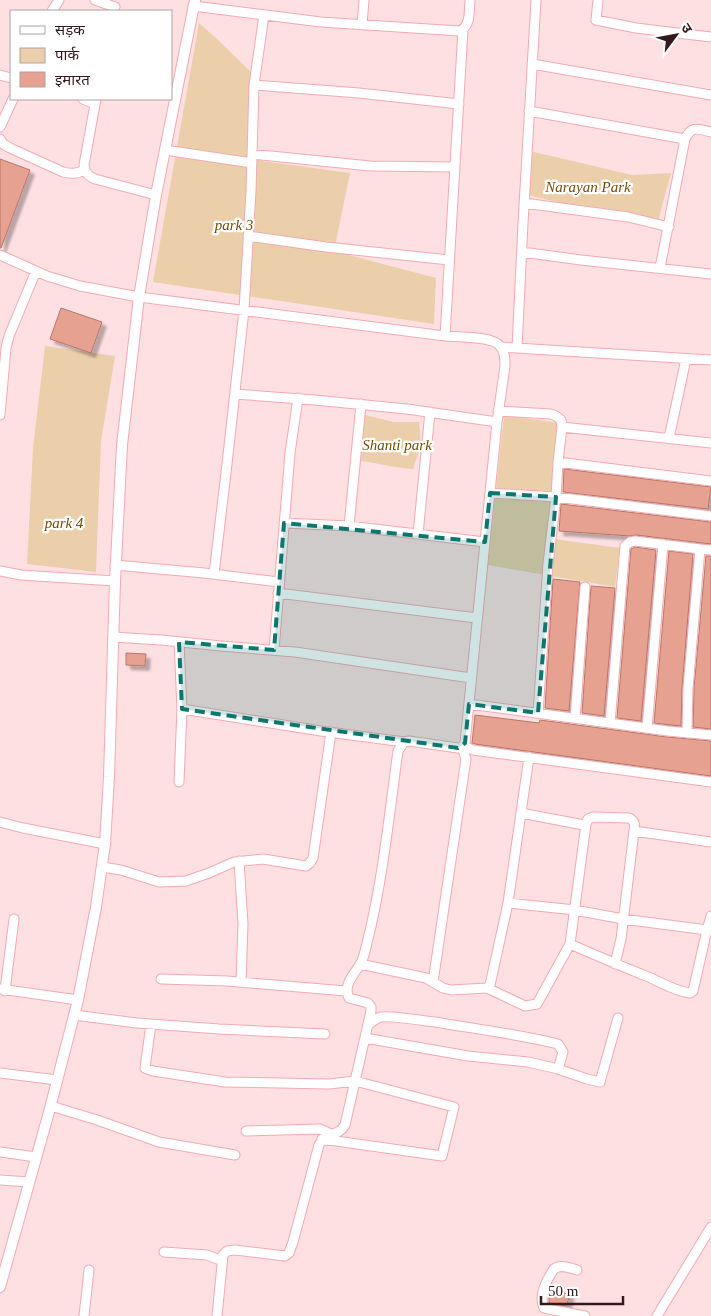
<svg xmlns="http://www.w3.org/2000/svg" width="711" height="1316" font-family="'Times New Roman','Noto Sans Devanagari',serif">
	<style>
		.green { fill: #ebcfab }
		.building { fill: #e6a191; stroke: #b77667; filter: url(#shadow) }
		.lines { fill: none; stroke-linecap: round; stroke-linejoin: round }
		.minor-casing { stroke: #f2aab1; stroke-width: 11 }
		.tertiary-casing { stroke: #f2aab1; stroke-width: 12 }
		.minor { stroke: #fff; stroke-width: 9 }
		.tertiary { stroke: #fff; stroke-width: 10 }
		.marked { fill: #0f766e; fill-opacity: 0.2; stroke: #0f766e; stroke-width: 4; stroke-dasharray: 10 6; stroke-linejoin: round }
		.labels { text-anchor: middle; dominant-baseline: central; stroke-width: 4.5; stroke-linejoin: round; paint-order: stroke }
		.park-label { font-size: 15px; font-style: italic; fill: #744d08; stroke: #fff }
	</style>
	<defs>
		<filter id="shadow"><feDropShadow dx="4.5" dy="4.5" stdDeviation="1" flood-color="#0004"/></filter>
	</defs>
	<rect width="100%" height="100%" fill="#fee0e2"/>
	<path class="green" d="M199 23 218 40 254 75 255 160 350 173 334 251 436 278 434 324 153 282Z
		M530 151 632 175 671 173 658 221 584 209 525 194Z
		M45 346 115 356 101 441 96 572 27 564 33 448Z
		M365 415 393 422H419L421 445 413 469C395 468 378 463 361 461Z
		M504 415 558 423 547 538 620 548 615 587 488 565Z"/>
	<path class="building" d="M0 159 30 170 1 248H0Z
		M61 308 102 322 91 353 50 339Z
		M564 469 711 487 708 509 563 492Z
		M561 504 711 522V544L636 535 630 536 559 531Z
		M635 547 656 550 641 721 617 718 631 549Z
		M669 551 693 554 682 688 681 726 654 723Z
		M706 556H711V729L693 727 694 688Z
		M553 579 580 582 569 711 545 708Z
		M591 586 615 588 604 716 582 713Z
		M126 653 146 654 145 666 126 665Z
		M475 715 539 723 540 720 667 737 711 741V776L475 744 472 743Z
		M551 1288 570 1295 566 1306 549 1303V1294Z"/>
	<g class="lines">
		<defs>
			<path id="minor" d="M95 0 115 7
				M598 0 596 20 636 28 711 37
				M193 6 321 22 459 31C471 27 469 11 470 0
				M52 11 59 0
				M362 25 364 0
				M532 64 711 95
				M0 75 11 78
				M254 85 359 93 459 104
				M83 99 95 104
				M96 99 84 165C85 173 88 176 95 179L156 195
				M529 111 685 139
				M0 127 13 99
				M0 139 3 144 10 148 63 172C72 174 77 174 84 170
				M165 150 252 163
				M252 154 370 166 455 167
				M524 203 628 217 669 227
				M248 236 326 247 449 260
				M522 252 581 260 711 274
				M0 255 47 276 80 286 139 297 445 336C457 337 493 336 500 346 505 352 505 359 505 366L497 422 465 743 462 747
				M660 268 685 139C692 125 698 129 711 132
				M445 336 463 29
				M501 347 711 360
				M517 348 523 223 536 0
				M235 394 315 400 407 409 497 422
				M498 411 551 414 556 416 561 420 562 427 558 462 556 497 548 564 538 713
				M0 415 6 348 9 336 36 271
				M562 427 711 443
				M669 438 686 359
				M558 462 711 481
				M490 493 556 497 711 516
				M284 523 349 526 485 542
				M349 526 361 404
				M418 534 430 412
				M700 549 711 550
				M115 565 204 573 279 582
				M0 571 21 575 115 581
				M214 574 227 464 244 310 251 191 254 85 264 15
				M278 593 477 618
				M113 637 161 640 221 646 295 652 471 678
				M274 650 290 453 298 398
				M469 704 668 731 711 735
				M182 709 321 731 404 742 409 741 458 748 462 747
				M575 718 585 587
				M610 723 625 546 630 542 635 541 700 549 688 688 687 733
				M647 728 663 544
				M464 746 473 750 711 782
				M179 782 182 709 179 642
				M521 813 584 825 586 824
				M0 822 23 828 105 844
				M634 831 711 842
				M239 861 243 924 241 982
				M102 867 121 870 159 882 186 881 209 873 234 862 263 859 306 866 310 863 313 858 331 732
				M508 903 575 910 623 919 707 930
				M570 944 586 824 588 819 593 817 629 818C635 821 635 824 634 831L621 939 615 964
				M360 964 426 978 443 988 451 990 487 988 490 985 508 903 529 757
				M161 979 227 981 346 991 347 989
				M433 982 466 759 462 747
				M487 988 525 1006 537 1004 570 944C595 955 621 966 646 976 661 982 674 991 690 993L693 991 707 930 711 916
				M0 989 78 1000
				M5 991 14 919
				M74 1015 137 1023 219 1029 325 1034
				M151 1024 145 1068 153 1071 225 1082 329 1084 355 1081 454 1107 442 1156 322 1139
				M368 1025C372 1022 376 1018 381 1017 391 1015 424 1021 435 1022 476 1029 517 1034 558 1044L563 1052 558 1069
				M365 1038 468 1056 528 1062 558 1069 587 1079 600 1082 618 1018
				M0 1073 57 1080
				M51 1106 97 1120 159 1142 235 1155
				M246 1131 320 1129 331 1134
				M0 1152 36 1157
				M0 1180 29 1182
				M164 1252 207 1255 217 1259H222
				M577 1270C570 1268 561 1264 554 1269 547 1279 538 1296 544 1308L548 1309 585 1316
				M84 1316 89 1270
				M217 1316 223 1255 227 1251 235 1250 285 1256 289 1253 293 1242 319 1145C327 1130 337 1138 345 1125L371 1011V1007L368 1003 349 998C342 984 356 973 362 961 364 955 366 949 367 943 383 880 389 815 398 751L404 742
				M657 1316 711 1227"/>
			<path id="tertiary" d="M0 1287 49 1112 78 1000 96 907 105 844 109 777 115 581 122 445 139 297 156 195 195 0"/>
		</defs>
		<use href="#minor" class="minor-casing"/>
		<use href="#tertiary" class="tertiary-casing"/>
		<use href="#minor" class="minor"/>
		<use href="#tertiary" class="tertiary"/>
	</g>
	<path class="marked" d="M490 493 556 497 538 713 469 704 465 743 458 748 182 709 179 642 274 650 284 523 485 542Z"/>
	<g class="labels">
		<g class="park-label">
			<text x="588" y="187">Narayan Park</text>
			<text x="234" y="225">park 3</text>
			<text x="397" y="445">Shanti park</text>
			<text x="64" y="523">park 4</text>
		</g>
	</g>
	<rect x="10" y="10" width="162" height="90" fill="#ffffff" stroke="#aea3a4"/>
	<rect x="20" y="26" width="25" height="8" fill="#ffffff" stroke="#aea3a4"/>
	<text x="55" y="35" font-size="15" fill="#34191c">सड़क</text>
	<rect x="20" y="48" width="25" height="15" fill="#ebcfab" stroke="#aea3a4"/>
	<text x="55" y="60" font-size="15" fill="#34191c">पार्क</text>
	<rect x="20" y="72" width="25" height="15" fill="#e6a191" stroke="#aea3a4"/>
	<text x="55" y="85" font-size="15" fill="#34191c">इमारत</text>
	<g transform="translate(676 35) rotate(58)" stroke="#ffffff" stroke-width="4" paint-order="stroke">
	<path d="M0-4L9 19L0 12L-9 19Z" fill="#34191c"/>
	<text y="-8" font-size="14" font-weight="bold" text-anchor="middle" fill="#34191c">उ</text>
	</g>
	<path d="M541 1296v8h82v-8" fill="none" stroke="#34191c" stroke-width="2.5"/>
	<text x="548" y="1296" font-size="15" fill="#34191c" stroke="#ffffff" stroke-width="4" paint-order="stroke">50 m</text>
</svg>
